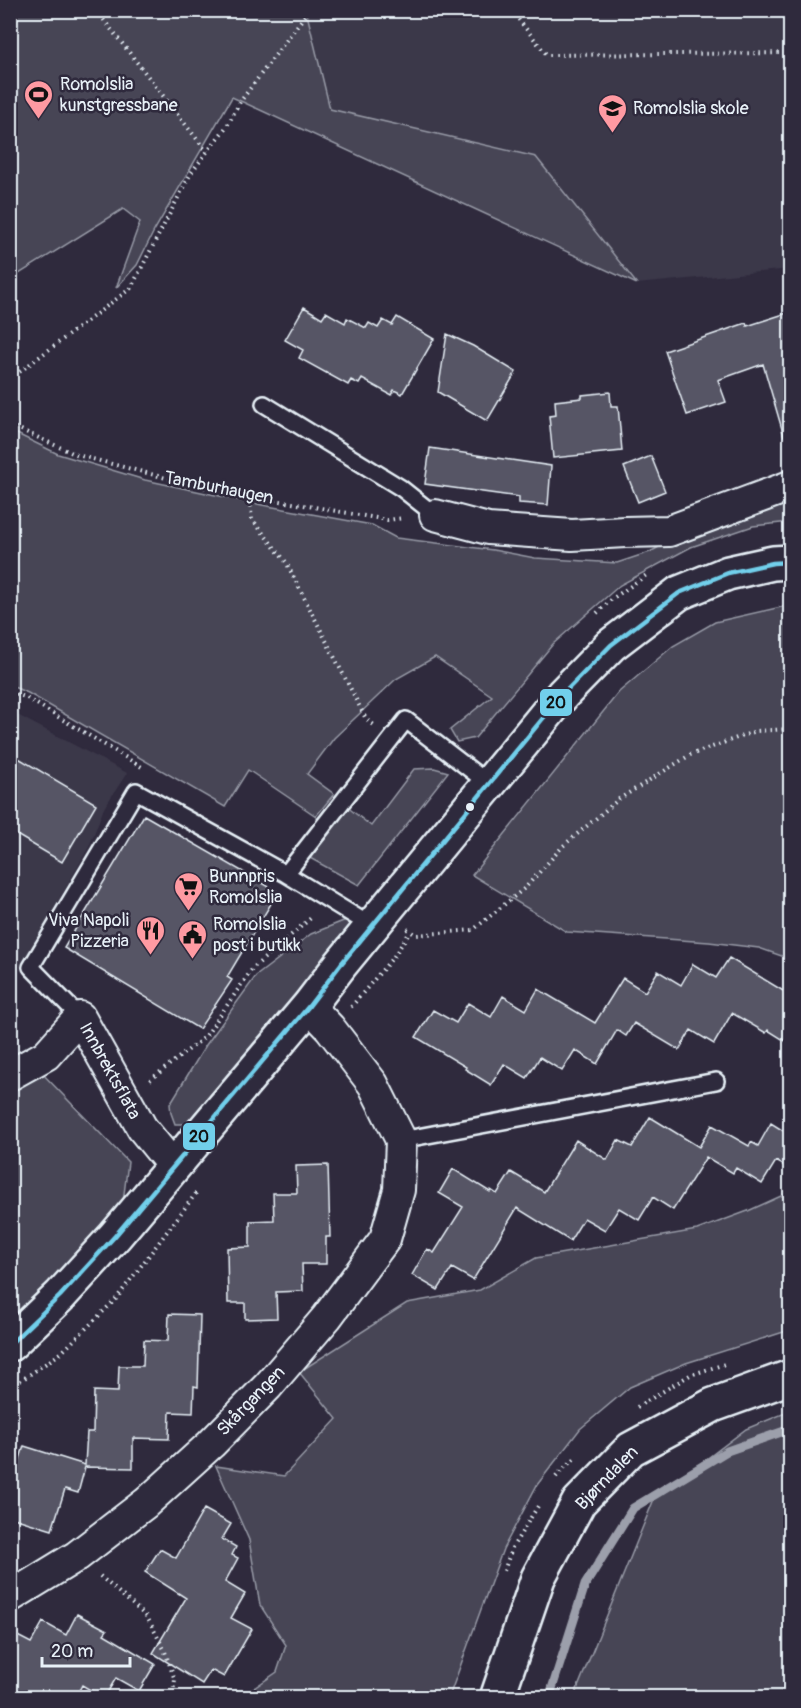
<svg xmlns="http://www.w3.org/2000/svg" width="801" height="1708" font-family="Pangolin,sans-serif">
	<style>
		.built { fill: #3b3749 }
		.green { fill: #464455; stroke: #979aa6; stroke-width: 1.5 }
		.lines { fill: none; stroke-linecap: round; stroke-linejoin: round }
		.stream { stroke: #9c9fab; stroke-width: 9 }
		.building { fill: #575565; stroke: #e8f1f8; stroke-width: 1.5 }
		.service-casing { stroke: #e8f1f8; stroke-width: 20 }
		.minor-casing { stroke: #e8f1f8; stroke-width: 34 }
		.tertiary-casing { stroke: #e8f1f8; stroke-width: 38 }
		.secondary-casing { stroke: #e8f1f8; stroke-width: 38 }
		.path { stroke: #e8f1f8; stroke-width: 4; stroke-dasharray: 1.5 4.5; stroke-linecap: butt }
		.service { stroke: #2f2a3d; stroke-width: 15 }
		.minor { stroke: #2f2a3d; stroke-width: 30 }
		.tertiary { stroke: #2f2a3d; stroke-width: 33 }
		.secondary { stroke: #2f2a3d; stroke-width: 33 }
		.bus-1-casing { stroke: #2f2a3d; stroke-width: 9 }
		.bus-1 { stroke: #71cfeb; stroke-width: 4.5 }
		.bus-dot { fill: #e8f1f8; stroke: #2f2a3d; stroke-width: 2 }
		.labels { text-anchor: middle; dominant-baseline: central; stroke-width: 5; stroke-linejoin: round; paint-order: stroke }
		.poi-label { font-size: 18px; fill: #e8f1f8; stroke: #2f2a3d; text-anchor: start }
		.street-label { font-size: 18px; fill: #e8f1f8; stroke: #2f2a3d }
		.line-badge { stroke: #2f2a3d; stroke-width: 2 }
		.pale-badge-label { font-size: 16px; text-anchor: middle; font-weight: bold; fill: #111 }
	</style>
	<rect width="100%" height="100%" fill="#2f2a3d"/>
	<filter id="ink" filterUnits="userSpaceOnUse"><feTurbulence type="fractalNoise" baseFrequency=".0167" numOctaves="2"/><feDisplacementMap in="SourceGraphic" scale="12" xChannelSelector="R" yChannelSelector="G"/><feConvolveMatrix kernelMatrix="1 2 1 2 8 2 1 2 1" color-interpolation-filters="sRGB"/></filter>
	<g filter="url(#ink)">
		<path class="built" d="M306 11H790V269L637 284 536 157 329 109Z
			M10 711 127 773 104 808 89 847 17 973 10 970Z"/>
		<path class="green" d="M306 10 330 109 536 157 637 284 232 97 154 231 137 265 116 288 140 222 123 209 11 279V11Z
			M11 431 58 454 145 480 262 505 372 525 396 538 493 550 535 558 617 563 650 552 674 539 790 498V522L753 526 691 547 620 585 553 644 475 738 457 742 450 730 492 696 435 657 396 679 334 738 307 774 334 794 316 816 248 770 225 807 28 693 11 686Z
			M790 605V959L759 948 709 942 567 932 472 875 619 692 673 646 715 622Z
			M434 768 448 772 359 885 308 857 346 806 371 826 414 769Z
			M346 920 352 926 186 1124H175L171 1113 170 1104 206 1045 256 976 311 934Z
			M36 1067 128 1162 123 1202 58 1281 11 1320 10 1082Z
			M790 1192V1330L686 1363 630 1387 580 1429 537 1485 503 1549 449 1697H241L277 1672 286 1645 260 1605 249 1540 216 1466 284 1476 337 1419 299 1372 407 1303 480 1290 536 1258 697 1230 748 1211Z
			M790 1411V1697H574L654 1499 746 1429Z"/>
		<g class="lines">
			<path class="stream" d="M549 1698 585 1585 633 1508 727 1451 790 1429"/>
		</g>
		<path class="building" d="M304 307 322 318 326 312 345 323 347 318 366 328 369 323 378 328 383 320 392 325 397 317 434 339 402 394 394 390 391 395 362 379 359 384 351 380 348 385 299 358 303 350 285 340Z
			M790 312V435L784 436 763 364 718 380 726 402 687 415 665 351 746 323 747 326Z
			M447 334 473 346 516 372 487 421 438 392Z
			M610 392 611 406H618L622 451 553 458 549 416 556 415 555 401 582 398V395Z
			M430 448 551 466 548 505 519 503V497L425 484Z
			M651 456 665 491 638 502 624 467Z
			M10 753 96 804 62 862 10 831Z
			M144 815 278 892 227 977 232 980 199 1029 64 948Z
			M729 958 790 995V1044L768 1030 766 1033 732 1013 714 1044 691 1030 679 1050 634 1023 626 1036 617 1030 597 1064 575 1050 562 1071 540 1057 527 1078 504 1064 491 1085 465 1069 466 1067 416 1037 433 1010 456 1023 468 1003 491 1017 503 996 526 1010 538 989 595 1023 623 978 645 992 658 971 681 985 693 964 716 978Z
			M650 1117 699 1147 712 1125 749 1146 751 1142 758 1146 771 1123 790 1135V1169L776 1161 762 1184 736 1168 733 1173 706 1157 673 1210 653 1197 639 1220 619 1208 605 1230 584 1218 570 1241 517 1208 473 1280 452 1268 438 1290 412 1275 427 1249 434 1253 463 1207 439 1193 453 1169 490 1192 491 1190 497 1194 511 1172 544 1192 576 1140 607 1160 618 1140 632 1147Z
			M328 1165 330 1237H326V1264H302L303 1291 276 1292 277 1318 245 1319V1303H228L227 1248 250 1247V1221L274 1220 273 1193H297L296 1166Z
			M169 1314 200 1315 198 1387 194 1386 193 1413 170 1412 169 1439 133 1438V1468L85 1467 78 1493 65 1489 52 1530 10 1517V1469L16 1471 24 1446 85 1465 87 1432H93L94 1391 118 1392 119 1366H143L144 1340 168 1341Z
			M204 1509 231 1524 222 1539 236 1547 232 1555 238 1558 225 1582 245 1594 231 1618 252 1629 224 1677 211 1670 202 1684 153 1653 186 1598 145 1572 160 1549 176 1558Z
			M77 1614 107 1630 104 1634 155 1664 139 1691 116 1678 104 1698 82 1685 75 1698H10V1632L31 1643 43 1622 66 1635Z"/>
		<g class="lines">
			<defs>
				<path id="service" d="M264 404 401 488 435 515
					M286 874 406 720 489 784
					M80 1017 31 967 136 791 286 874 373 927
					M401 1140 716 1081"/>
				<path id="minor" d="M435 515 488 529 572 535 625 532 669 531 790 486
					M10 1075 46 1055 80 1017 142 1128 173 1166
					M10 1597 77 1556 146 1503 211 1444 268 1386 327 1317 385 1239 399 1190 401 1140 373 1084 330 1028 309 1006"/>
				<path id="tertiary" d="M10 1344 60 1296 115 1236 309 1006 341 964 563 694 611 645 679 593 728 573 773 563 790 562"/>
				<path id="secondary" d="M497 1698 538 1578 579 1502 631 1449 713 1405 790 1377"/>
			</defs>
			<use href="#service" class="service-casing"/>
			<use href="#minor" class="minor-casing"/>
			<use href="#tertiary" class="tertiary-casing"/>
			<use href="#secondary" class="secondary-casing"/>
			<path class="path" d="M96 10 207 152
				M511 10 547 55 790 53
				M10 379 131 288 191 173 227 126 240 102 309 10
				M10 425 77 455 197 486 387 520 404 518
				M249 494 252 519 286 562 366 719 374 725
				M597 613 612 599 648 574
				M10 692 25 697 145 769
				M407 929 416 935 473 930 526 887 563 846 619 799 690 755 756 731 790 729
				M351 1007 394 956 408 935
				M150 1080 205 1037 253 968 312 917
				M10 1388 61 1353 116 1299 197 1192
				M637 1407 690 1375 725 1364
				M556 1477 561 1471 576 1457
				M504 1571 512 1548 538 1506
				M100 1576 147 1617 164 1649 175 1680 172 1698"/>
			<use href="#service" class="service"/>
			<use href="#minor" class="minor"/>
			<use href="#tertiary" class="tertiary"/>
			<use href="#secondary" class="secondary"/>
			<defs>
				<path id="bus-1" d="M10 1344 60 1296 115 1236 309 1006 341 964 563 694 611 645 679 593 728 573 773 563 790 562"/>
			</defs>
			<use href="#bus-1" class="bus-1-casing"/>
			<use href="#bus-1" class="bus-1"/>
		</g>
	</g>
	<defs>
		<symbol id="stadium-pin" viewBox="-11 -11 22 30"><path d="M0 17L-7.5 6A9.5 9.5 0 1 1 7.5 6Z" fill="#ff9aa2" stroke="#2f2a3d"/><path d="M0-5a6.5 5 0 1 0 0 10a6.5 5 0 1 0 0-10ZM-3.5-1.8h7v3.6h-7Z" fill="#111"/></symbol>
		<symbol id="school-pin" viewBox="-11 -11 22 30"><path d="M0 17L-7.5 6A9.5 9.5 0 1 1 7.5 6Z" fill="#ff9aa2" stroke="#2f2a3d"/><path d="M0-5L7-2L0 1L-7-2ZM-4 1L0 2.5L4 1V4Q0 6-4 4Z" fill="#111"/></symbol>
		<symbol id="supermarket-pin" viewBox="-11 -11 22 30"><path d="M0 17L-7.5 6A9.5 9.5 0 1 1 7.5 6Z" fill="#ff9aa2" stroke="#2f2a3d"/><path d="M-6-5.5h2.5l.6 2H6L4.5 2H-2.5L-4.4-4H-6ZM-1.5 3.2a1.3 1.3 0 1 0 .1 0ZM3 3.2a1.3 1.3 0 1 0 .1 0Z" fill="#111"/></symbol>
		<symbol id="restaurant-pin" viewBox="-11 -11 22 30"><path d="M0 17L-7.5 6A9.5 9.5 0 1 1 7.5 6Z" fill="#ff9aa2" stroke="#2f2a3d"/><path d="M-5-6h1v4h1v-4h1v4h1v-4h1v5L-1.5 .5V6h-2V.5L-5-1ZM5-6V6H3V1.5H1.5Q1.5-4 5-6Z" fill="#111"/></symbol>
		<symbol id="civic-pin" viewBox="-11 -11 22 30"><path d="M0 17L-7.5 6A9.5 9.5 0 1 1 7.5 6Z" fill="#ff9aa2" stroke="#2f2a3d"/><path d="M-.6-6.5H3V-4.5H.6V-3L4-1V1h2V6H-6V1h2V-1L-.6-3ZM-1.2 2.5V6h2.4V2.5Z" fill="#111"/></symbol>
	</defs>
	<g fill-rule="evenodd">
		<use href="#stadium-pin" x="22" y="78" width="33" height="45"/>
		<use href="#school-pin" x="596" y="92" width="33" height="45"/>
		<use href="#supermarket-pin" x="172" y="870" width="33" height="45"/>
		<use href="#restaurant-pin" x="134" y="914" width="33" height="45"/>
		<use href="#civic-pin" x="176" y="918" width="33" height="45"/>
	</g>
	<circle class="bus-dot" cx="470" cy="807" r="5"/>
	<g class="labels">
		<g class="poi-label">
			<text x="60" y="84">Romolslia<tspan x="60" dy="21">kunstgressbane</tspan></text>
			<text x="633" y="108">Romolslia skole</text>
			<text x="209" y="876">Bunnpris<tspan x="209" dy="21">Romolslia</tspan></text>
			<text x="129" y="920" text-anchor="end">Viva Napoli<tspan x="129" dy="21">Pizzeria</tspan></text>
			<text x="213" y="924">Romolslia<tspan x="213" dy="21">post i butikk</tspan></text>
		</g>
		<g class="street-label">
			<text transform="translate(219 488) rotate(11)">Tamburhaugen</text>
			<text transform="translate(110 1071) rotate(61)">Innbrektsflata</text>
			<text transform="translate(251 1401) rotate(-46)">Skårgangen</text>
			<text transform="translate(607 1478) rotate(-46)">Bjørndalen</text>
		</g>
	</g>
	<g class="line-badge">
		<rect x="539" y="688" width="34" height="29" rx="6" fill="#71cfeb"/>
		<rect x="182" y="1122" width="34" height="29" rx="6" fill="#71cfeb"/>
	</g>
	<g class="pale-badge-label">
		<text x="556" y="708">20</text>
		<text x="199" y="1142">20</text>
	</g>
	<rect width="801" height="1708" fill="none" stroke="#2f2a3d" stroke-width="36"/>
	<rect x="18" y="18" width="765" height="1672" fill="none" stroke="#e8f1f8" stroke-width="2" filter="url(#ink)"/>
	<path d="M42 1657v9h88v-9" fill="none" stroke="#e8f1f8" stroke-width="3"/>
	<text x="51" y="1657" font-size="18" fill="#e8f1f8" stroke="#2f2a3d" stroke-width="4.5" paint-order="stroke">20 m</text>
</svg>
